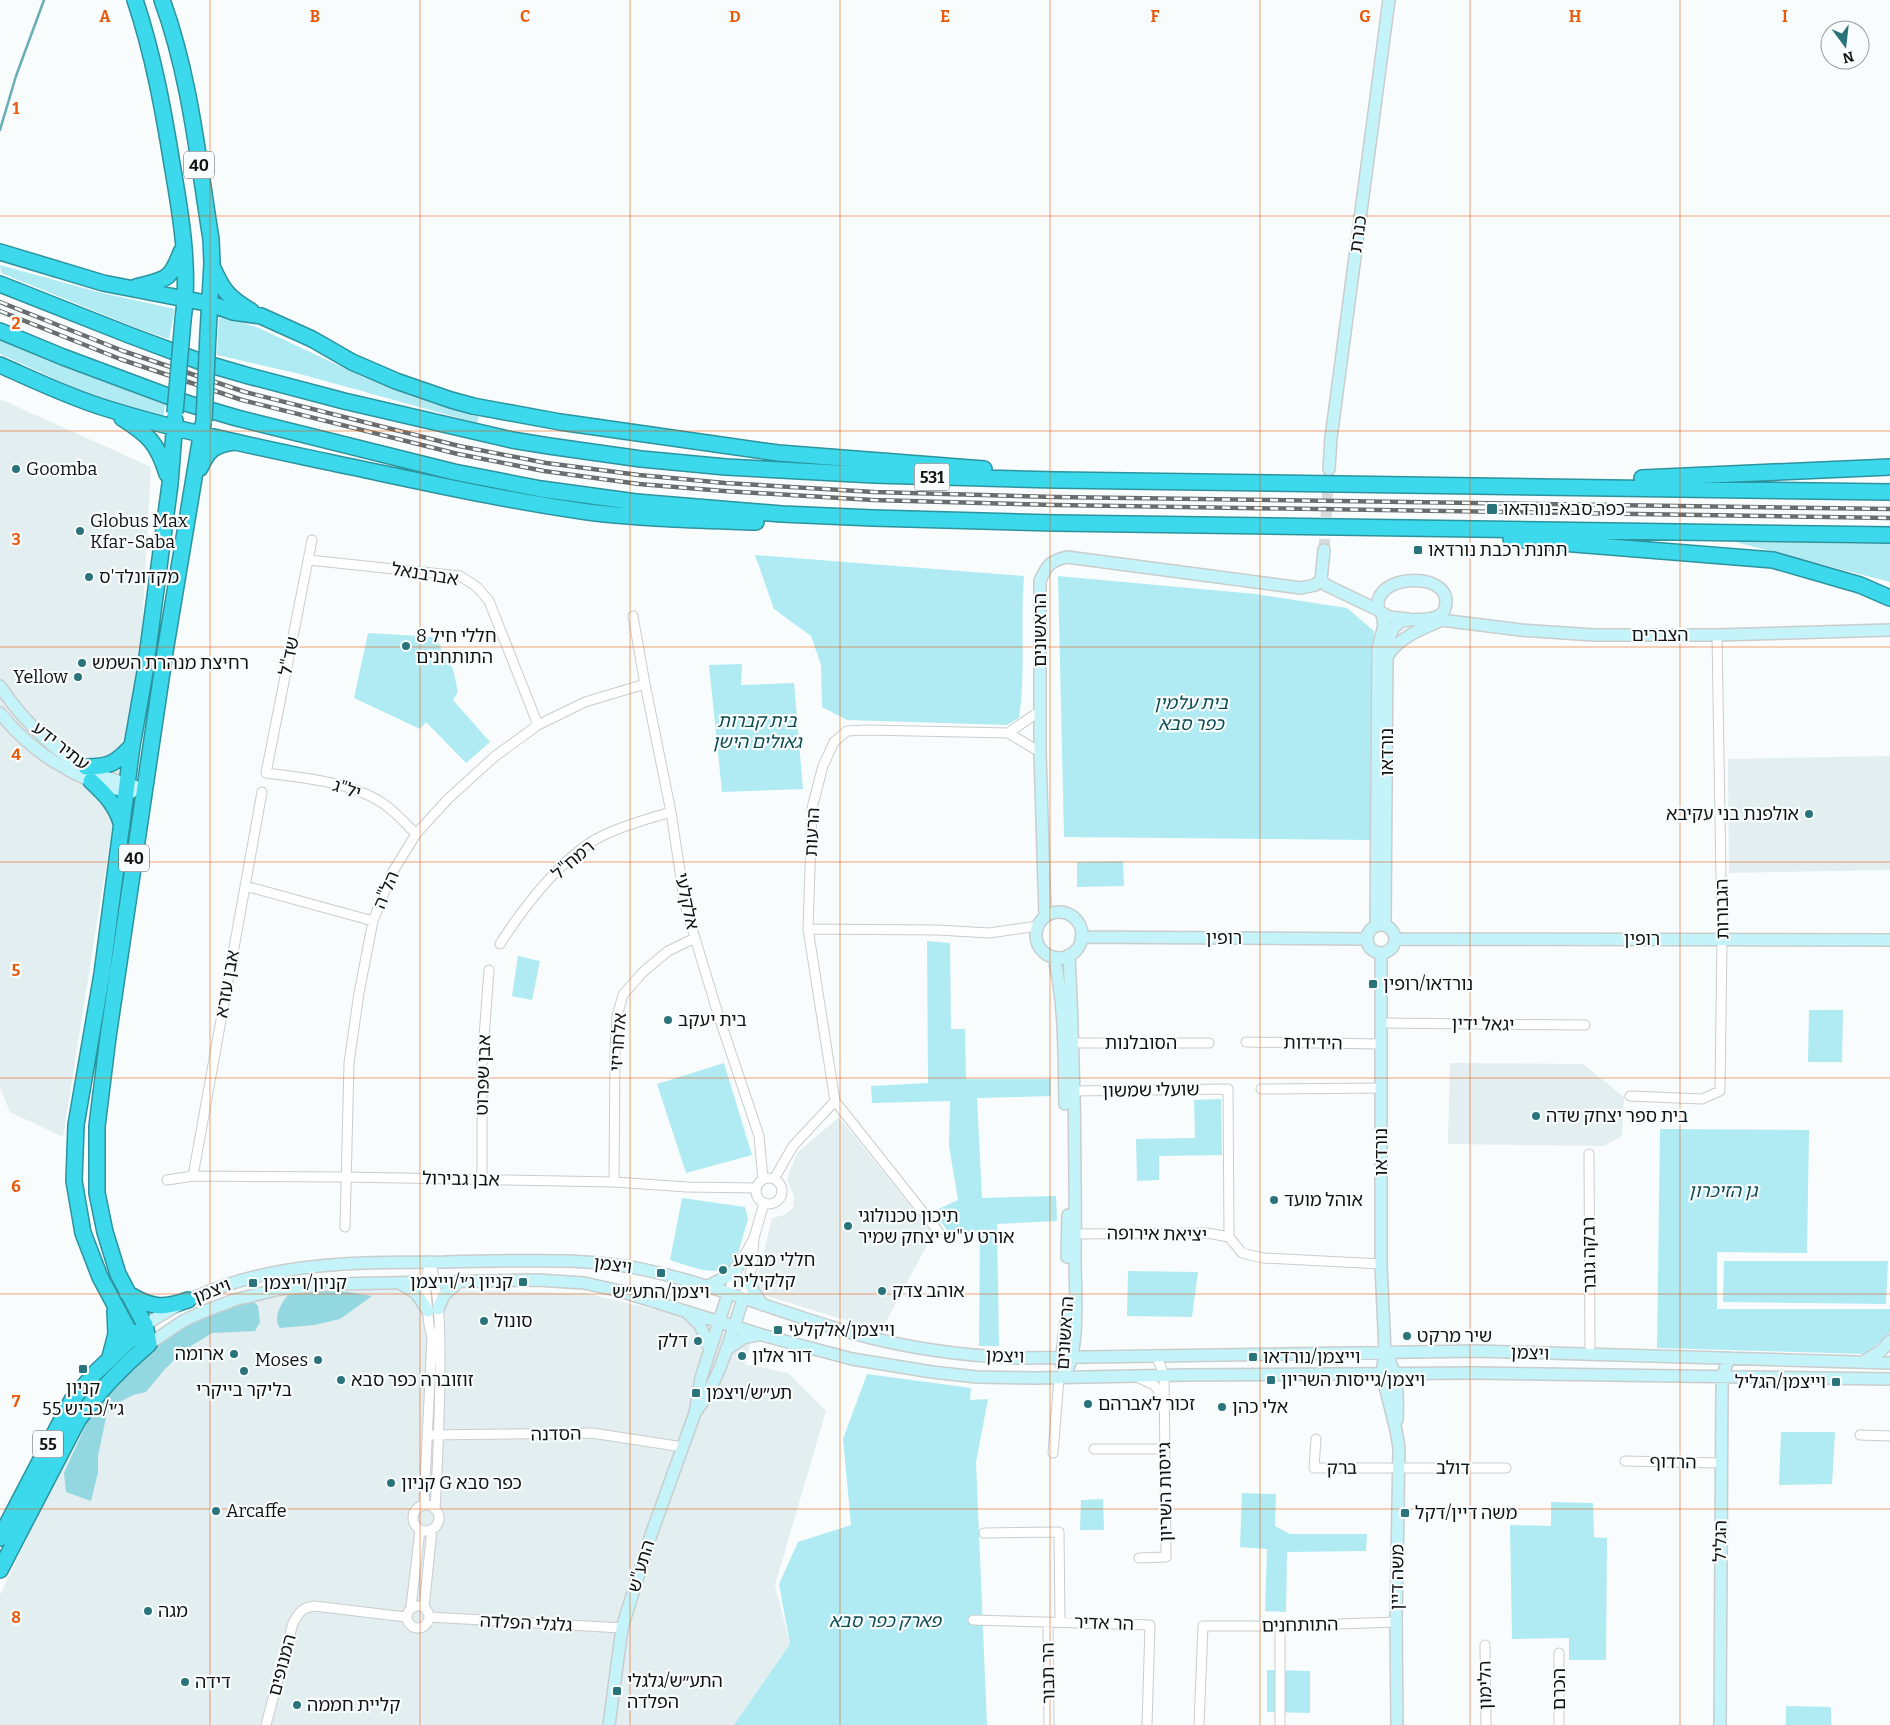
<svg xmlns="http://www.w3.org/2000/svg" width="1890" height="1725" font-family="Bitter,'Noto Sans Hebrew',serif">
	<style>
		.built { fill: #e2eef0 }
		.green { fill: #b0ebf3 }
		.forest { fill: #93d7e0 }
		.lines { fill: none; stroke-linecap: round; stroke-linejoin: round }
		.stream { stroke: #6aadb6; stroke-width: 2.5 }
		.secondary-tunnel { stroke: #d5d9d9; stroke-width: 11; stroke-dasharray: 11 5.5; stroke-linecap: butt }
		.street-casing { stroke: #c9cdcd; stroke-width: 11 }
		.secondary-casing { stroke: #c9cdcd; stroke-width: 14 }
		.highway-casing { stroke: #2c939f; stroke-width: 18 }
		.street { stroke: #fff; stroke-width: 9 }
		.secondary { stroke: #c4f4f9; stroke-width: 11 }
		.highway { stroke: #3bd9eb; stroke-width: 15 }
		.rail-casing { stroke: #6a6d6d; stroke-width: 4.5 }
		.rail { stroke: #f8fcfc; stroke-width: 2.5; stroke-dasharray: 8; stroke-linecap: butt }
		.highway-bridge-casing { stroke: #2c939f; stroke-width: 18; stroke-linecap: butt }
		.highway-bridge { stroke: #3bd9eb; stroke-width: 15 }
		.grid { fill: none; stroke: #e8590c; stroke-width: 1; stroke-opacity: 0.55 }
		.poi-dot { fill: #2a737b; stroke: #f8fcfc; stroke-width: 2 }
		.labels { text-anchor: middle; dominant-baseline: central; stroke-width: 4.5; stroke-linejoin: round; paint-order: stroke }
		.shield { fill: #f8fcfc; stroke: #565858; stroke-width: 1 }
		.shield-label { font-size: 16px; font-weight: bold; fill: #111212 }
		.street-label { font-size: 18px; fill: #111212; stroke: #f8fcfc }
		.poi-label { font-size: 18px; fill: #111212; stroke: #f8fcfc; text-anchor: start }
		.park-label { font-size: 18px; font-style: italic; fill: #0c4a51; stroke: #f8fcfc }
		.grid-label { font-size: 16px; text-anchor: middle; font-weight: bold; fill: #e8590c; stroke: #f8fcfc; stroke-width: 4.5; stroke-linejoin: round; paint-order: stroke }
	</style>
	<rect width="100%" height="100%" fill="#f8fcfc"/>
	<path class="built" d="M0 399 151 467 141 645 63 1137 10 1112 0 1088Z
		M1890 756V870L1729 873 1728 759Z
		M1450 1063 1583 1064 1624 1097 1622 1136 1604 1146 1448 1144Z
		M839 1117 933 1234 881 1331 754 1292 772 1218 784 1215 793 1208 794 1196 787 1179 797 1153Z
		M335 1288 585 1293 698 1320 751 1341 745 1364 788 1373 826 1411 775 1585 790 1644 734 1725H0V1595L54 1481 85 1430 209 1315 273 1295Z"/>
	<path class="green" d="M0 265 98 292 175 309 169 339 134 327 1 273Z
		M219 315 259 328 363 377 436 404 479 416 477 423 300 374 217 355Z
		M0 340 165 405 163 419 97 398 0 354Z
		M1735 542 1890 544V582Z
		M755 555 1024 576C1020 624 1026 671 1019 718L1007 725 847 720 822 707 821 665 811 636 774 609Z
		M1058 576 1256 594 1347 608 1374 631 1371 840 1064 837Z
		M368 633 435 637 453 669 458 692 453 700 490 742 466 763 426 722 420 729 354 698Z
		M742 664 741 685 794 683 803 789 722 792 709 665Z
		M1123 861 1124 886 1077 887V862Z
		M927 941 950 943 951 1029H965L966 1079H1051V1096L977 1098 982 1198 1056 1196 1057 1221 997 1224 999 1346H979L980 1231 950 1235 934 1211 958 1200 949 1146 950 1101 872 1103 871 1086 928 1083Z
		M518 956 540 961 532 1000 512 996Z
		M1809 1010H1843L1842 1062H1808Z
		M724 1063 752 1155 686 1173 657 1084Z
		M1221 1099 1222 1155 1159 1156V1180L1137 1181 1136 1139 1195 1138 1194 1100Z
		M1660 1129 1809 1130 1807 1253 1717 1252V1309H1890V1333L1866 1354 1657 1348Z
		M682 1198 745 1207 748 1219 736 1260C720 1281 690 1266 670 1260Z
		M1724 1261H1888L1886 1304 1723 1302Z
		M1128 1271 1198 1272 1192 1317 1127 1316Z
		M867 1374 971 1388 970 1400 988 1399 976 1462 987 1725H734L790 1644 779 1584 798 1542 851 1525 843 1439Z
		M1781 1432H1835L1832 1484 1779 1485Z
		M1242 1493 1276 1494 1275 1526 1290 1534H1367L1366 1551 1287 1552 1286 1612 1265 1611 1267 1549 1240 1547Z
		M1103 1499 1104 1530H1080L1081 1500Z
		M1551 1502 1593 1503 1594 1537 1607 1538 1606 1660H1569V1638L1512 1639 1510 1525 1551 1526Z
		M1267 1670 1310 1671V1713L1267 1712Z
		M1786 1706 1831 1707V1725H1786Z"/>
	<path class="forest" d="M335 1290 372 1296 340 1319 314 1325 280 1328C272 1318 282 1301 290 1293Z
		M251 1299 258 1306 260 1322 255 1331 212 1333 183 1351 164 1370 146 1392 133 1395 116 1404 107 1413 98 1456V1472L91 1501 66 1492 64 1473 87 1422 118 1380 147 1353 182 1328 220 1307Z"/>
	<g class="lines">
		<path class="stream" d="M0 130 16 76 44 0"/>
		<path class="secondary-tunnel" d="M1324 550 1329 469"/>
		<defs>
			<path id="street" d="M312 540 266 773C304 778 356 782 388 807 398 815 407 825 416 834
				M309 560 460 576 477 587 489 601 538 725
				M633 616 645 684 671 812 685 905 718 1014 759 1136 763 1179
				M1008 733 1040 711
				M245 888H253L373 921
				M808 929 938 930 989 933 1038 926
				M500 944C523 908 563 855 602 836 624 825 647 819 671 812
				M1381 1023 1585 1025
				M1246 1042 1381 1044
				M1073 1043H1209
				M1261 1089 1381 1088
				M1073 1091 1228 1089 1229 1237
				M1630 1096 1702 1099 1720 1091 1722 939 1717 635
				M835 1101 938 1231
				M1589 1154 1590 1355
				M193 1176 262 792
				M756 1191a13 13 0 1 1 26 0a13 13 0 1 1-26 0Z
				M482 1179V1064L489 970
				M774 1179 793 1146 835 1101 808 929 812 808 823 766 834 742 847 731 867 730 1008 733 1040 752
				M167 1180 193 1176 346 1177 614 1182 687 1187 756 1188
				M614 1182 615 1052 617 1016 623 995 642 973 668 951 695 938
				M345 1227 349 1063 359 993 373 921 392 873 416 834 448 799 494 757 538 725 585 702 645 684
				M1075 1234 1207 1233 1229 1237 1242 1253 1263 1258 1381 1264
				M430 1261C441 1299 440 1339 440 1378 439 1422 438 1465 435 1508
				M728 1294 739 1265 754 1238
				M743 1299 752 1267 754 1238 764 1203
				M1137 1377 1154 1385 1163 1397
				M428 1435 592 1433 683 1447
				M1860 1435 1890 1436
				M1316 1439 1314 1468H1506
				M1094 1449H1165
				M1053 1453 1059 1378
				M1625 1461 1721 1463
				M424 1504 432 1337 429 1325 425 1282 430 1262
				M413 1518a13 13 0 1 1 26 0a13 13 0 1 1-26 0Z
				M984 1533 1059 1532 1060 1622
				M1139 1558 1166 1557 1164 1375 1156 1355
				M407 1617a11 11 0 1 1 22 0a11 11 0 1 1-22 0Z
				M411 1607 420 1530
				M424 1608 432 1529
				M429 1617 622 1628
				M973 1620 1150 1625 1147 1725
				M1048 1622 1049 1725
				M1485 1645 1486 1725
				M266 1725 293 1623C299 1612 302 1608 314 1606L406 1617
				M1199 1725 1203 1626H1280L1396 1622
				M1280 1725V1626
				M1559 1725V1653"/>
			<path id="secondary" d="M1329 469 1331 438 1389 0
				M1321 580 1326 585 1378 610
				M1321 580 1324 550
				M1433 619 1521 630 1594 635H1717L1890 630
				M1388 655C1400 637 1421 629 1440 621
				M0 686C22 720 62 760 100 775 115 781 130 783 144 790
				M0 713C32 753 77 781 127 792H132
				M1036 935a23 23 0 1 1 46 0a23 23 0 1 1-46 0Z
				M1045 916 1040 752V581C1047 565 1050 561 1067 557L1301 588 1315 585 1321 580
				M1376 925 1378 649 1384 625 1382 614
				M1385 925 1387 648C1395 602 1421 630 1443 613 1464 569 1367 571 1379 611L1389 617 1408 619
				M1367 939a14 14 0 1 1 28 0a14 14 0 1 1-28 0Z
				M1081 937 1367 939
				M1395 939 1890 940
				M1381 953V1264L1385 1352 1382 1374 1396 1430 1399 1448 1396 1622 1397 1725
				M1054 957C1065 1005 1064 1055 1065 1104
				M1067 1257 1068 1215
				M749 1279 753 1291 763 1305
				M401 1284 416 1293 428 1311
				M706 1287 728 1276 739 1265
				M438 1309 444 1295 460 1281
				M687 1312 700 1325 710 1350
				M145 1325C238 1262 336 1262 444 1262 486 1261 528 1260 569 1261 593 1262 617 1264 641 1269 713 1284 781 1313 852 1333 906 1348 963 1356 1020 1358L1477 1351 1890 1363
				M149 1344 183 1321 200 1313 234 1300 280 1289 334 1284 537 1280 584 1283 620 1291 762 1335 852 1359 932 1372 977 1377 1036 1378 1185 1375 1473 1373 1890 1379
				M726 1350 743 1338 758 1335
				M1385 1352C1398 1373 1398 1396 1397 1420
				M1863 1362 1881 1351 1890 1341
				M1061 1364 1067 1313
				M1059 1378C1065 1374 1068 1369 1070 1363 1079 1333 1075 1288 1075 1256 1076 1156 1074 1055 1069 955
				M695 1413 701 1378 728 1294
				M609 1725 622 1628 651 1535 695 1413C720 1380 730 1338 743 1299
				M1720 1725 1722 1386 1724 1372 1729 1358"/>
			<path id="highway" d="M135 0C153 54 163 108 172 164 181 215 190 269 183 320
				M162 0C190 76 198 159 211 239L212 263 208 334
				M0 252 103 283 211 304 233 312 261 316 312 339 352 362 396 381 451 400 473 406 560 422 778 453 984 469
				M213 268C223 291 229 298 251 311
				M0 284 129 335 204 363 249 376 344 401 512 440 549 446 641 459 726 467 874 475 1056 480 1890 492
				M136 287C165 279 170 282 181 252
				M0 331 63 357 189 404 237 418 454 472 541 489 636 502 782 514 873 518 1055 523 1890 535
				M0 365C34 380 69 397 105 408 178 431 253 446 328 462 415 480 501 500 588 512 644 519 700 520 756 522
				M122 418C148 434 158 444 167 474
				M200 468C208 450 214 445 234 442
				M1642 478 1890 467
				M1511 539 1773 560 1860 585 1890 598
				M86 767C110 767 116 763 132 746
				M91 781C106 795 117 806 122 826
				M127 1293C151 1308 162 1309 188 1300
				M149 1344 132 1337 100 1277 83 1233 74 1181 76 1125 102 974 132 746 145 672 170 484 175 420
				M149 1344 145 1325 118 1274 105 1232 97 1193V1126L108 1037 165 652 203 424
				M110 1357 116 1334 115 1311
				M0 1538 72 1400 95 1373 139 1331
				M0 1570 78 1420C98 1392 122 1367 149 1344"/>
		</defs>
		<use href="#street" class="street-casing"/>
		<use href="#secondary" class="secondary-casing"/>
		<use href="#highway" class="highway-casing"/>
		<use href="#street" class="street"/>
		<use href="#secondary" class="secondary"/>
		<use href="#highway" class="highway"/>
		<defs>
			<path id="rail" d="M0 302 123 351 245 392 459 446 546 463 639 475 725 483 874 492 1055 497 1890 509
				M0 311 120 359 242 400 458 454 544 471 639 484 724 491 873 500 1055 505 1890 518"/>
		</defs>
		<use href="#rail" class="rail-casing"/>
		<use href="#rail" class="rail"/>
		<defs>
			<path id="highway-bridge" d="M175 413 183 320
				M204 421 208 334"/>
		</defs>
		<use href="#highway-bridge" class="highway-bridge-casing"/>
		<use href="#highway-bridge" class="highway-bridge"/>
	</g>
	<path class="grid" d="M210 0V1725M420 0V1725M630 0V1725M840 0V1725M1050 0V1725M1260 0V1725M1470 0V1725M1680 0V1725M0 216H1890M0 431H1890M0 647H1890M0 862H1890M0 1078H1890M0 1294H1890M0 1509H1890"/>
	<g class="poi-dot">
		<circle cx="16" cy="469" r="5"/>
		<rect x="1486" y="503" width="12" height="12" rx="2.5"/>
		<circle cx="80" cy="531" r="5"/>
		<rect x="1413" y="545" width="10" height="10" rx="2.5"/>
		<circle cx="89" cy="577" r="5"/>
		<circle cx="406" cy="646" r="5"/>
		<circle cx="82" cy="663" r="5"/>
		<circle cx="78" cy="677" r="5"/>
		<circle cx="1809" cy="814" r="5"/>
		<rect x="1368" y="979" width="10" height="10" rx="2.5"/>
		<circle cx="668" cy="1020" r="5"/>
		<circle cx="1536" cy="1116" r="5"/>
		<circle cx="1274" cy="1200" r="5"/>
		<circle cx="848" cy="1226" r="5"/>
		<circle cx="723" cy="1270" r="5"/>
		<rect x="656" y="1268" width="10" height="10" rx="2.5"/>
		<rect x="518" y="1277" width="10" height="10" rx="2.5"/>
		<rect x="248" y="1278" width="10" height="10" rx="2.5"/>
		<circle cx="882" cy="1291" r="5"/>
		<circle cx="484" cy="1321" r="5"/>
		<rect x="773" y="1325" width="10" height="10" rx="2.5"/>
		<circle cx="1407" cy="1336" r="5"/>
		<circle cx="698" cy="1341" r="5"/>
		<circle cx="234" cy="1354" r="5"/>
		<circle cx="742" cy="1356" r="5"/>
		<rect x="1248" y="1352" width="10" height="10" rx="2.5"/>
		<circle cx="318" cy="1360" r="5"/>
		<rect x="78" y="1364" width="10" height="10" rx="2.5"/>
		<circle cx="244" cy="1371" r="5"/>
		<circle cx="341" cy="1380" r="5"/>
		<rect x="1266" y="1375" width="10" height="10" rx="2.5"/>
		<rect x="1831" y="1377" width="10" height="10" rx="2.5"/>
		<rect x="691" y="1388" width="10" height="10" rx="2.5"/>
		<circle cx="1088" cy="1404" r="5"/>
		<circle cx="1222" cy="1407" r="5"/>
		<circle cx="391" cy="1483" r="5"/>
		<circle cx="216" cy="1511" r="5"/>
		<rect x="1400" y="1508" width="10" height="10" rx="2.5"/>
		<circle cx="148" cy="1611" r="5"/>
		<circle cx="185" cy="1682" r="5"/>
		<rect x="612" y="1686" width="10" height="10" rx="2.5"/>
		<circle cx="297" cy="1705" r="5"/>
	</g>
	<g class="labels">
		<g class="shield">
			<rect x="184" y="151.5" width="30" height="27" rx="4"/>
			<rect x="914.5" y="463.5" width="35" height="27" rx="4"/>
			<rect x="119" y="844.5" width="30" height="27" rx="4"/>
			<rect x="33" y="1430.5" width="30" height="27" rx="4"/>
		</g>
		<g class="shield-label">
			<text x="199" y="165">40</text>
			<text x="932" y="477">531</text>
			<text x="134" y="858">40</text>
			<text x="48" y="1444">55</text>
		</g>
		<g class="street-label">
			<text transform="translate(1358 234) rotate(-82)">כנרת</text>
			<text transform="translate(425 574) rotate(9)">אברבנאל</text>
			<text transform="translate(1040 630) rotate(-90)">הראשונים</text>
			<text x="1660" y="635">הצברים</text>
			<text transform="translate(289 656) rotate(-78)">שד"ל</text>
			<text transform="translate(61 746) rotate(38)">עתיר ידע</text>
			<text transform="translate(1387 752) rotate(-90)">נורדאו</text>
			<text transform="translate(347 789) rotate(18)">יל"ג</text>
			<text transform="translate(812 832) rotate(-87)">הרעות</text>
			<text transform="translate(573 860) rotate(-41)">רמח"ל</text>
			<text transform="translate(386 890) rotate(-67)">הל"ה</text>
			<text transform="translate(687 901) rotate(78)">אלקלעי</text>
			<text transform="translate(1722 909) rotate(-91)">הגבורות</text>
			<text x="1224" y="938">רופין</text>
			<text x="1642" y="939">רופין</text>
			<text transform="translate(227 984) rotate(-80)">אבן עזרא</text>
			<text transform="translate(1483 1024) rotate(1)">יגאל ידין</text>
			<text transform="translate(618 1042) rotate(-86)">אלחריזי</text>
			<text x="1141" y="1043">הסובלנות</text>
			<text transform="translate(1313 1043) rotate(1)">הידידות</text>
			<text transform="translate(483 1075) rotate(-88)">אבן שפרוט</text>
			<text transform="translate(1151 1090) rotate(-1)">שועלי שמשון</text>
			<text transform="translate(1381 1152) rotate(-90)">נורדאו</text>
			<text transform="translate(461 1179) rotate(1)">אבן גבירול</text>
			<text transform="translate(1157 1234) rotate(1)">יציאת אירופה</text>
			<text transform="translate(1589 1255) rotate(-91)">רבקה גובר</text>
			<text transform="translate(613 1265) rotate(7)">ויצמן</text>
			<text transform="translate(212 1291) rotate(-22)">ויצמן</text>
			<text transform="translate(1065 1333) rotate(-86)">הראשונים</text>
			<text transform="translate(1530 1353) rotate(2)">ויצמן</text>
			<text transform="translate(1005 1356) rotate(2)">ויצמן</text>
			<text transform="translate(556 1434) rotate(-1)">הסדנה</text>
			<text transform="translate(1673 1462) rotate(1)">הרדוף</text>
			<text transform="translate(1342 1468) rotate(-1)">ברק</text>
			<text transform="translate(1453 1468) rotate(1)">דולב</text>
			<text transform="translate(1165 1492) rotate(-91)">גייסות השריון</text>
			<text transform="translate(1720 1541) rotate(-89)">הגליל</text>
			<text transform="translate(641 1566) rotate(-73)">התע"ש</text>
			<text transform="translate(1397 1577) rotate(-89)">משה דיין</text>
			<text transform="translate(526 1623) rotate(3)">גלגלי הפלדה</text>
			<text transform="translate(1104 1623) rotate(2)">הר אדיר</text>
			<text transform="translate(1300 1625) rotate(-1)">התותחנים</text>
			<text transform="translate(282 1665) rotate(-75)">המנופים</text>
			<text transform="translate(1048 1673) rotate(-91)">הר תבור</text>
			<text transform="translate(1485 1685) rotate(-91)">הלימון</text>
			<text transform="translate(1559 1689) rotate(-90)">הכרם</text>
		</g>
		<g class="poi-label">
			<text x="26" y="469">Goomba</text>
			<text x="1503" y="509">כפר סבא-נורדאו</text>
			<text x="90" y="521">Globus Max<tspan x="90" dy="21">Kfar-Saba</tspan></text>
			<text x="1428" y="550">תחנת רכבת נורדאו</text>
			<text x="99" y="577">מקדונלד'ס</text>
			<text x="416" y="636">8 חללי חיל<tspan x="416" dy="21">התותחנים</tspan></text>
			<text x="92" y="663">רחיצת מנהרת השמש</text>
			<text x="68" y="677" text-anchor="end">Yellow</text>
			<text x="1799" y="814" text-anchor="end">אולפנת בני עקיבא</text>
			<text x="1383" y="984">נורדאו/רופין</text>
			<text x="678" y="1020">בית יעקב</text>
			<text x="1546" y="1116">בית ספר יצחק שדה</text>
			<text x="1284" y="1200">אוהל מועד</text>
			<text x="858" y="1216">תיכון טכנולוגי<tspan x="858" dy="21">אורט ע"ש יצחק שמיר</tspan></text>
			<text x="733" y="1260">חללי מבצע<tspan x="733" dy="21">קלקיליה</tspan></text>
			<text x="513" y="1282" text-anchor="end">קניון ג׳י/וייצמן</text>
			<text x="263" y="1283">קניון/וייצמן</text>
			<text x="892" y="1291">אוהב צדק</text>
			<text x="661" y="1292" text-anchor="middle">ויצמן/התע״ש</text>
			<text x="494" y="1321">סונול</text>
			<text x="788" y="1330">וייצמן/אלקלעי</text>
			<text x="1417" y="1336">שיר מרקט</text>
			<text x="688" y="1341" text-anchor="end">דלק</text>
			<text x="224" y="1354" text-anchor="end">ארומה</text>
			<text x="752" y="1356">דור אלון</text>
			<text x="1263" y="1357">וייצמן/נורדאו</text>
			<text x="308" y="1360" text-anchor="end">Moses</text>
			<text x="351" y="1380">זוזוברה כפר סבא</text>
			<text x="1281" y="1380">ויצמן/גייסות השריון</text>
			<text x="1826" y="1382" text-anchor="end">וייצמן/הגליל</text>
			<text x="83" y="1388" text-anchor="middle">קניון<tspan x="83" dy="21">ג׳י/כביש 55</tspan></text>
			<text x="244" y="1390" text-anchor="middle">בליקר בייקרי</text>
			<text x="706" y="1393">תע״ש/ויצמן</text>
			<text x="1098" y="1404">זכור לאברהם</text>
			<text x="1232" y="1407">אלי כהן</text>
			<text x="401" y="1483">קניון G כפר סבא</text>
			<text x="226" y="1511">Arcaffe</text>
			<text x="1415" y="1513">משה דיין/דקל</text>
			<text x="158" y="1611">מגה</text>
			<text x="627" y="1681">התע״ש/גלגלי<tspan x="627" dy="21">הפלדה</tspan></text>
			<text x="195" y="1682">דידה</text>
			<text x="307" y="1705">קליית חממה</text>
		</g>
		<g class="park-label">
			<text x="1191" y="703">בית עלמין<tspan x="1191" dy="21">כפר סבא</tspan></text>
			<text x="757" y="721">בית קברות<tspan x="757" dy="21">גאולים הישן</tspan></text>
			<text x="1723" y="1191">גן הזיכרון</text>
			<text x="885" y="1621">פארק כפר סבא</text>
		</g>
	</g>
	<g class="grid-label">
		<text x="105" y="22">A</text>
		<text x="315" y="22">B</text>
		<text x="525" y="22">C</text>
		<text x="735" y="22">D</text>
		<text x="945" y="22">E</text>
		<text x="1155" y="22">F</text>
		<text x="1365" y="22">G</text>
		<text x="1575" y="22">H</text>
		<text x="1785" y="22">I</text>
		<text x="16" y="114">1</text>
		<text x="16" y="329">2</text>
		<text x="16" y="545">3</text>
		<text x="16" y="760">4</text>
		<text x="16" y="976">5</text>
		<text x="16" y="1192">6</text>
		<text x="16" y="1407">7</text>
		<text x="16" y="1623">8</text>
	</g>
	<g transform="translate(1845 45) rotate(165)"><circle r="24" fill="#f8fcfc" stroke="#9c9e9e"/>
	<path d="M0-4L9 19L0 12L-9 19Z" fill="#2a737b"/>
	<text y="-8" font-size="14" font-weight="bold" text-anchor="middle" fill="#111212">N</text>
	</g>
</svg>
